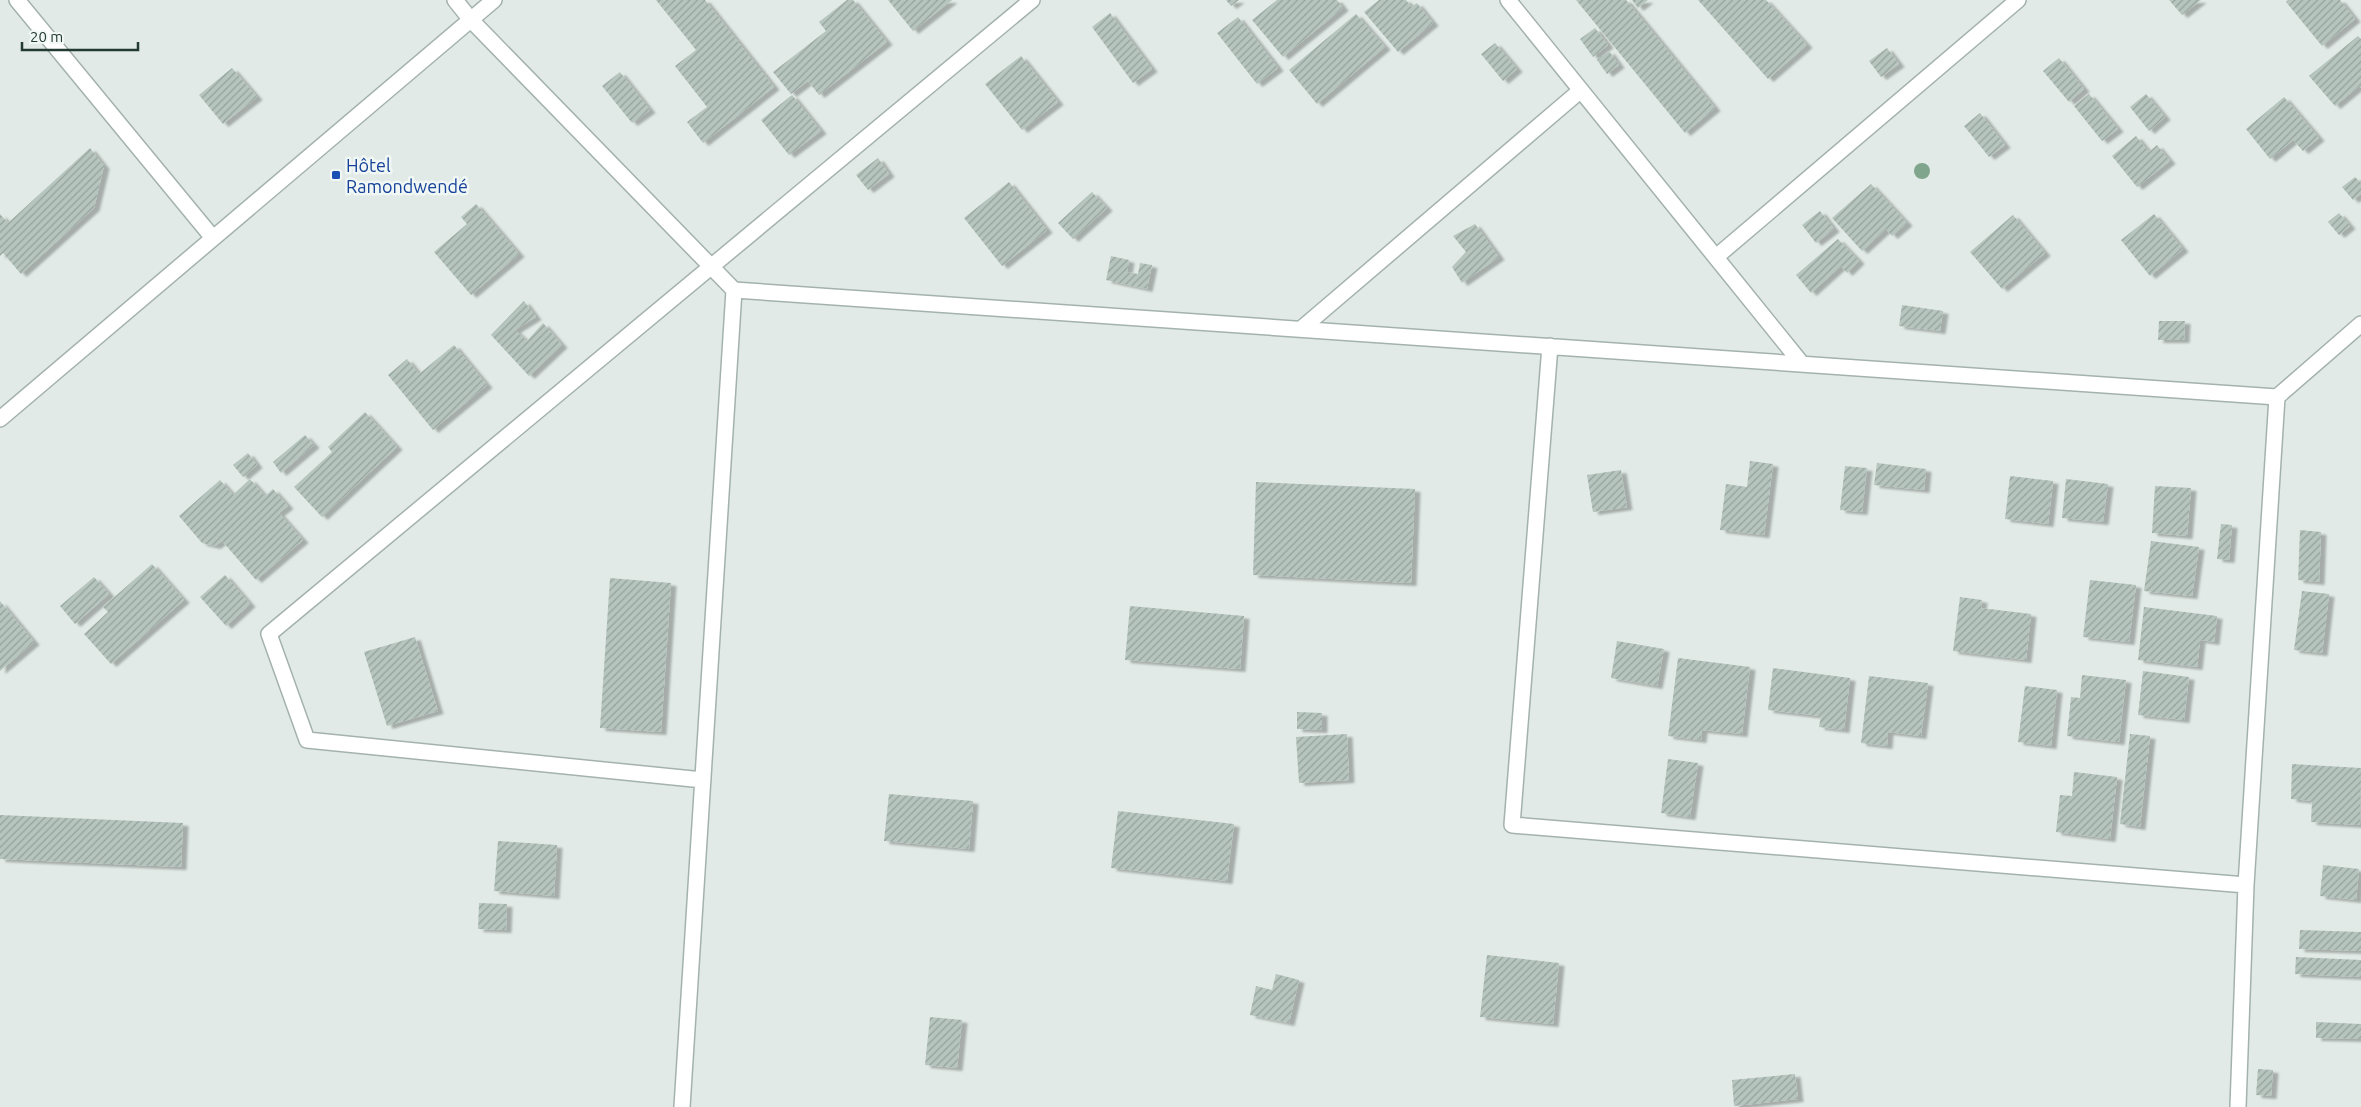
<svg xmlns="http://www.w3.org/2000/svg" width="2361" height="1107" font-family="Ubuntu,sans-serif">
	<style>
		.building { fill: url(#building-hatch); filter: url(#shadow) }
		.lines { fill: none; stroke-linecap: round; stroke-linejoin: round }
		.minor-casing { stroke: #a4b2ac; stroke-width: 18 }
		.minor { stroke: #fff; stroke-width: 15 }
		.tree { fill: #80a58d }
		.transit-dot { fill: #1a4fb4; stroke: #f1f7f4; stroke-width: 2 }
		.labels { text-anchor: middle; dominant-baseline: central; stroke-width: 5; stroke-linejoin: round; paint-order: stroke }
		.transit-label { font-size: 18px; fill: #164399; stroke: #f1f7f4; text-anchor: start }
	</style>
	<defs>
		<pattern id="building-hatch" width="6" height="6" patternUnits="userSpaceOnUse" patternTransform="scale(1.25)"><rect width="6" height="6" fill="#b7c5bf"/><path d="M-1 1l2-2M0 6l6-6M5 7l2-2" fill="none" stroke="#94a19c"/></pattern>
		<filter id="shadow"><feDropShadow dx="5.5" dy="3" stdDeviation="1" flood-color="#0004"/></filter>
	</defs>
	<rect width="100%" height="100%" fill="#e1eae6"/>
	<path class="building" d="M656 0H705L774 87 703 143 687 122 707 107 675 66 696 50Z
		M847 0H853L887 42 819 95 808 81 791 94 773 72 826 31 819 22Z
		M888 0H952L913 31Z
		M1226 0H1239L1231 6Z
		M1277 0H1337L1343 8 1283 57 1252 20Z
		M1379 0H1406L1411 7 1417 3 1433 23 1398 52 1364 12Z
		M1576 0H1626L1715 108 1685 133Z
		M1632 0H1648L1638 8Z
		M1698 0H1766L1807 45 1768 79Z
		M2169 0H2201L2182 15Z
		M2288 0H2340L2355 19 2322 46 2286 2Z
		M1110 13 1152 69 1133 83 1092 27Z
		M1356 14 1385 47 1317 104 1289 70Z
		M1238 17 1278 68 1257 84 1217 33Z
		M1595 28 1608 45 1593 57 1580 39Z
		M2358 36 2361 39V88L2359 86 2335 106 2309 76Z
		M1495 43 1517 69 1503 81 1481 54Z
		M1887 48 1899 64 1881 77 1869 61Z
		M1609 51 1619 65 1607 74 1597 60Z
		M1021 56 1058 102 1022 130 985 84Z
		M2059 58 2084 89 2069 102 2043 71Z
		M232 68 257 97 223 124 199 95Z
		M620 72 650 110 632 123 602 86Z
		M2089 94 2118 129 2102 141 2074 106Z
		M2146 94 2165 117 2149 131 2130 107Z
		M792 95 821 131 789 155 761 120Z
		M2284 97 2319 138 2303 151 2293 140 2270 159 2246 129Z
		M1980 113 2005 145 1989 157 1964 126Z
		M2136 136 2149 152 2157 145 2170 161 2137 187 2112 156Z
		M90 148 104 166 94 208 21 274 3 253 0 256V214L8 223Z
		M878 158 889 174 868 190 856 175Z
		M2355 177 2361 183V194L2353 200 2342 187Z
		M1009 182 1047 230 1002 266 964 218Z
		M1871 184 1907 223 1892 236 1886 229 1862 251 1832 218Z
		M1092 192 1107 208 1073 239 1058 223Z
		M476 204 519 254 471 295 434 252 467 224 461 217Z
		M1820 211 1834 229 1816 243 1802 225Z
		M2339 213 2350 226 2339 235 2328 222Z
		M2154 214 2183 249 2150 276 2121 240Z
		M2013 215 2045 253 2002 289 1970 252Z
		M1475 224 1499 257 1462 283 1452 267 1466 252 1453 236Z
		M1838 239 1859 261 1847 273 1841 266 1811 293 1796 275Z
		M1111 256 1129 260 1127 272 1138 274 1140 263 1152 265 1147 289 1106 280Z
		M524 301 536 317 515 330 527 341 543 323 562 345 529 376 491 335Z
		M1902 305 1943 311 1940 331 1899 326Z
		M2159 321H2185L2184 340H2158Z
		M454 345 487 385 433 430 388 375 407 359 419 374Z
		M365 412 397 447 322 517 294 487 332 452 328 447Z
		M305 435 314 445 281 473 273 462Z
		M248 453 257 465 243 477 233 465Z
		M1750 461 1773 464 1764 535 1720 530 1726 484 1747 487Z
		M1877 463 1926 469 1924 490 1874 485Z
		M1845 466 1867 468 1862 512 1840 510Z
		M1621 470 1627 507 1593 512 1587 475Z
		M2010 476 2053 481 2048 524 2005 519Z
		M250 479 265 496 273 489 288 506 279 513 303 540 256 580 222 541 215 546 202 543 179 516 220 480 233 495Z
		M2066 479 2108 484 2103 522 2062 518Z
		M1256 482 1415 489 1411 583 1253 575Z
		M2155 486 2191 488 2187 536 2152 533Z
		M2221 524 2232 525 2229 560 2217 559Z
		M2300 530 2321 532 2319 582 2298 580Z
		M2151 541 2199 547 2192 596 2144 591Z
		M152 564 184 600 111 664 84 634 108 612 103 607Z
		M225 575 250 604 226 626 200 597Z
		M94 577 109 594 75 624 60 606Z
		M610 578 671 583 661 732 600 728Z
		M2090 580 2136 585 2129 642 2083 637Z
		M2302 591 2329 594 2322 653 2294 650Z
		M1960 597 1982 600 1981 608 2031 614 2026 660 1953 651Z
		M0 601 34 642 0 671Z
		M1130 606 1244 616 1240 669 1125 660Z
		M2144 607 2217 616 2214 642 2200 640 2197 667 2138 660Z
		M415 637 438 711 387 726 364 652Z
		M1617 641 1664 649 1657 686 1611 678Z
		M1678 658 1750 667 1742 734 1702 730 1701 740 1668 736Z
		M1773 668 1850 678 1844 730 1819 727 1821 716 1768 710Z
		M2143 671 2189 677 2184 720 2138 715Z
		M2082 675 2126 680 2119 742 2067 736 2071 697 2080 698Z
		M1869 676 1928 683 1921 736 1888 732 1887 746 1861 743Z
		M2025 686 2057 690 2051 746 2018 742Z
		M1297 712 1322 713V730L1297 729Z
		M1347 734 1349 780 1299 783 1296 737Z
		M2130 734 2150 736 2140 827 2120 824Z
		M1668 759 1698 763 1690 817 1661 813Z
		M2292 764 2361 768 2360 825 2311 822 2312 801 2291 799Z
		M2074 772 2117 777 2110 839 2056 832 2060 795 2072 796Z
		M889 794 973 801 969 849 884 841Z
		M1118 811 1234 824 1227 881 1111 868Z
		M0 815 183 823 181 867 0 859Z
		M498 841 557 845 554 896 494 891Z
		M2323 865 2359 869 2356 900 2320 896Z
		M479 903 507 904 506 930 478 929Z
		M2300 930 2361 932V951L2299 949Z
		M1487 955 1559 963 1553 1024 1480 1017Z
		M2296 957 2361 960V977L2295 974Z
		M1276 974 1299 980 1289 1023 1250 1015 1256 986 1272 990Z
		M930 1017 962 1020 957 1068 925 1065Z
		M2316 1022 2361 1024V1039L2316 1038Z
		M2258 1069 2273 1070 2271 1096 2256 1095Z
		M1795 1074 1798 1099 1734 1106 1732 1080Z"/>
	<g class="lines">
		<defs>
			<path id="minor" d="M17 0 213 238
				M455 0 471 20 734 290 682 1107
				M1508 0 1802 364
				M1716 257 2018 0
				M734 290 2277 397 2361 324
				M1301 329 1581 90
				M1550 346 1512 825 2246 885
				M0 419 494 0
				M703 780 307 740 269 634 1032 0
				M2238 1107 2246 885 2277 397"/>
		</defs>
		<use href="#minor" class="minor-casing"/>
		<use href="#minor" class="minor"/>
	</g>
	<circle class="tree" cx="1922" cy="171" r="8"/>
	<rect class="transit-dot" x="331" y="170" width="10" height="10" rx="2.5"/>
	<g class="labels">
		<g class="transit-label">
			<text x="346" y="165">Hôtel<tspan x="346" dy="21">Ramondwendé</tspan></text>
		</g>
	</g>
	<path d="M22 42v8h116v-8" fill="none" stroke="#233a32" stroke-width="2.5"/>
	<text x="30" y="42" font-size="15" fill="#233a32" stroke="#f1f7f4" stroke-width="4" paint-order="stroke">20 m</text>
</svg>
